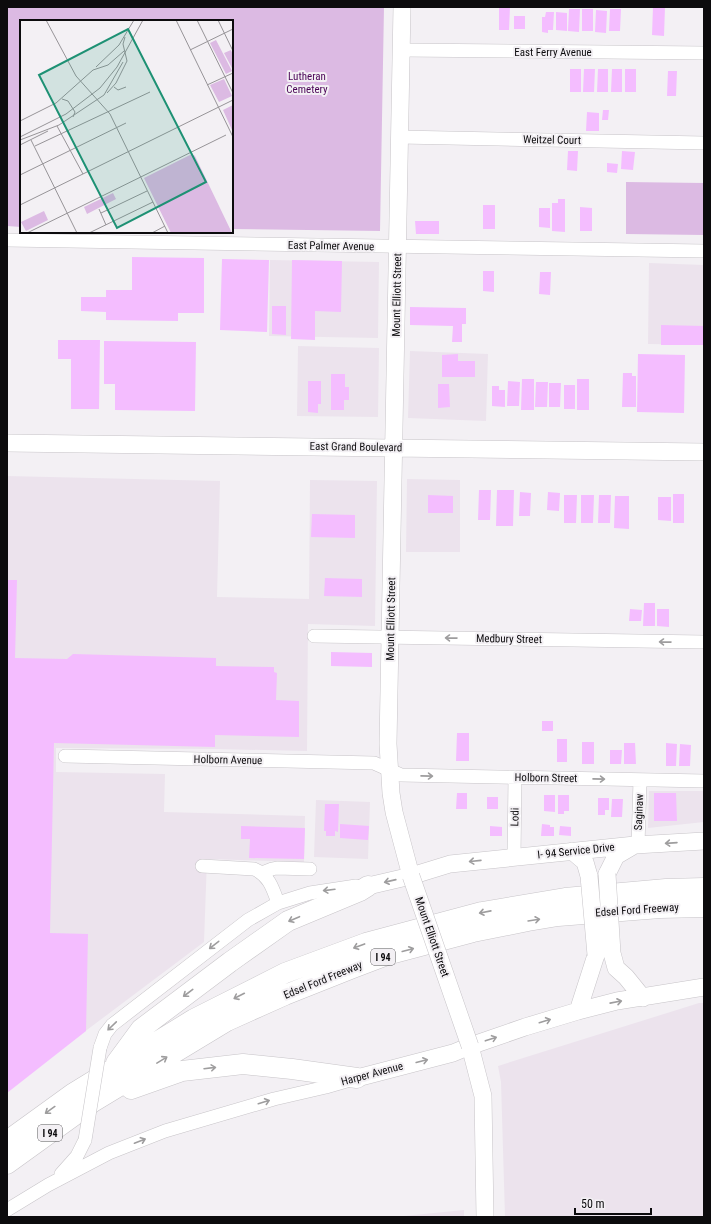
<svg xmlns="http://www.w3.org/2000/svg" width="711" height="1224" font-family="'Roboto Condensed',sans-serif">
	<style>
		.built { fill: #ece3ed }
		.green { fill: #dcbae3 }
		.building { fill: #f4bdff }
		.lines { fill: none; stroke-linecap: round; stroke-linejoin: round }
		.minor-casing { stroke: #c7c4c8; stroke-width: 14 }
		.major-casing { stroke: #c7c4c8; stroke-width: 18 }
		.highway-casing { stroke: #c7c4c8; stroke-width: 21 }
		.minor { stroke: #fff; stroke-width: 13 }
		.major { stroke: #fff; stroke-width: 17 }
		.highway { stroke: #fff; stroke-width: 20 }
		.minor-bridge-casing { stroke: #c7c4c8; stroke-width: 14; stroke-linecap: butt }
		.major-bridge-casing { stroke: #c7c4c8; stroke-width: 18; stroke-linecap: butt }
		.minor-bridge { stroke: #fff; stroke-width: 13 }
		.major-bridge { stroke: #fff; stroke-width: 17 }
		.oneway { stroke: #9e9d9e }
		.labels { text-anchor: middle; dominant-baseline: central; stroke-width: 4; stroke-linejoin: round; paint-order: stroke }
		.shield { fill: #f3f0f4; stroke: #515052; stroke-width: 1 }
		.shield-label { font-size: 10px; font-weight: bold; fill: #0c0b0d }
		.street-label { font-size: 11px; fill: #0c0b0d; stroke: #f3f0f4 }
		.park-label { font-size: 11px; fill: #4a0456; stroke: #f3f0f4 }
		.inset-road { fill: none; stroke: #979498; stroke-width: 1 }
		.view { fill: #1e9174; fill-opacity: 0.15; stroke: #1e9174; stroke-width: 2 }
		.inset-edge { fill: none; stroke: #0c0b0d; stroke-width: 2 }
	</style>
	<rect width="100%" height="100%" fill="#f3f0f4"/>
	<path class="built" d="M270 260 379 262 378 338 269 336Z
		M649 263 704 265V345L648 344Z
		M298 346 379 348 378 417 297 416Z
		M410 351 488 354 486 421 408 418Z
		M7 476 220 481 217 597 309 599 310 480 377 481 375 626 308 624 307 751 215 749 56 748V772L165 774 164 812 305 816 304 862 207 859 204 942 7 1090Z
		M407 479 460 480V552H406Z
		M649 791H704V822L648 828Z
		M316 800 370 802 368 859 314 857Z
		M699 1003H704V1217H505L501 1082 498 1066Z
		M464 1210V1217H394Z"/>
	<path class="green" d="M7 7H384L380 231 232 229V21H21V227L7 226Z
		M626 182 704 183V235L626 234Z"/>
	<path class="building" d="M499 7H510L509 30H499Z
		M653 7H665L664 36 652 35Z
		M569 9H580L579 32 568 31Z
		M582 9H593V31H582Z
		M610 9H621L620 31H609Z
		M596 10 607 11 606 33 595 32Z
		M546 12H554L553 30H548V33L542 32V17H545Z
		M556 12 567 13V31L556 30Z
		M514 16H525V29H514Z
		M570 69H581V92H570Z
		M584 69H595L594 92H583Z
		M598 69H608V92H597Z
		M612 69H622V92H611Z
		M625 69H636V92H625Z
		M668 71H677L676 96H667Z
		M603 110H609L608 120H602Z
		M587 112 599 113V131H586Z
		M568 151H578L577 171 567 170Z
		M622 151 635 152 633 170 621 169Z
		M607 163 618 164 617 173 607 172Z
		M558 199H565V232L552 231V203H558Z
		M483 205H495V229H483Z
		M580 207 592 208V231H580Z
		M539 208H550V228L539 227Z
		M415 221H439V234H416Z
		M132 257 204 258V313H178V321L106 320V312L81 311V297H106V290H132Z
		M222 259 269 260 267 332 220 330Z
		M292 260 342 261 341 312 315 311V340L291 339Z
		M483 271H494V292L483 291Z
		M540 272H551L550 295 539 294Z
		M272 306H286V335L272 334Z
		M410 307 466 308V324H462V342H452L453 326 410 325Z
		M661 325 704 326V345H661Z
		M58 340H100L99 409H71V359H58Z
		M104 341 196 342 195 411 115 410V384H104Z
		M458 354V361H475V377H442V355Z
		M638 354 685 355 684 413 637 412Z
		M623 373H632V376H636V407H622Z
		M331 374H345V387H349V400H344V410H331Z
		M522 379H534V410H521Z
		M577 379H589V410H577Z
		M308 381H321V404H318V413L308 412Z
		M508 381 520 382 519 406H507Z
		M536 382H548L547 407H535Z
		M549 383H561L560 407H549Z
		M438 384H449L450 407 438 408Z
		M564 385H575V409H564Z
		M492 386H499V390H505V407L492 406Z
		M479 490H491L490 520H478Z
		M497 490H514L513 526H496Z
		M520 492 531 493 530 516H519Z
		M548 492 560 493 559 511 547 510Z
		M673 494H684V523H673Z
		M428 495 453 496V513H428Z
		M564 495H577L576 523H564Z
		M581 495H594L593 523H581Z
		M599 495H611L610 523H598Z
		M615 496H629V529L614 528Z
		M658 497H671V521L658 520Z
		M312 514 355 515V538L311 537Z
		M325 578 362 579V597L324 596Z
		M7 580H17L15 658 67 659 73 654 216 658V666L274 667V672L277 673 276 700 299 701V737L215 735V747L54 743 50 933 88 934 86 1031 7 1093Z
		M644 603H655V626H643Z
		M630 609 642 610 641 621H629Z
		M657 609H669V627L657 626Z
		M331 652 372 653V667L331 666Z
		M542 721H553V731H542Z
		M457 733H469V761H456Z
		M557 739H567V762H557Z
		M582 742H594V764H582Z
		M624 743H635L636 764H624Z
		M666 743 677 744 676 766H666Z
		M680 744 691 745 690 766H679Z
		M610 750H622L621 764H610Z
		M457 793H467V809H456Z
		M654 793H676L677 821H654Z
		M544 795H555V812L544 811Z
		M558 795H569V811H564V814H558Z
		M487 797H498V809H487Z
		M598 798H609V810H605V815H598Z
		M612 799H623L622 817H611Z
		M325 804H339L338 832 335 831V836H326V831H324Z
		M340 824 369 826 368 840 340 838Z
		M542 824 550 825V827H554V836H541Z
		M241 826 305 828 304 859 249 858 250 839H241Z
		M490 826 502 827V836H490Z
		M560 826 571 827V836L559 835Z"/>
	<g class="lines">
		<defs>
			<path id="minor" d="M402 50 704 53
				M400 137 704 143
				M7 240 704 251
				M314 636 704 642
				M65 756 374 763 401 775 704 781
				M638 845 640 780
				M514 857 515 777
				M202 866 254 869C269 875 273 889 278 903
				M262 873 272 869 277 868 310 869
				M100 1048 105 1034 112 1025 248 920 278 903 310 893 356 886
				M61 1174 77 1156 85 1140
				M7 1210 48 1185 109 1153 165 1131 274 1099 326 1087 350 1080"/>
			<path id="major" d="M402 7 388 744 391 793 394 812 411 876
				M7 443 704 452
				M572 851 585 862 589 876
				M607 874 616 856 633 846
				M368 886 411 876 450 864 635 845 704 841
				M612 953 616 968 626 977 643 998
				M578 1011 596 955
				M470 1046 483 1096 485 1217
				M357 1078 453 1053 470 1046 525 1027 578 1011 617 1001 704 987"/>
			<path id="highway" d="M116 1063 141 1029 230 962 288 921 360 891 368 886
				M131 1089 182 1071 243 1064 292 1069 357 1078
				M7 1141 72 1094 194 1019 285 973 366 943 482 912 565 898 666 889 704 888
				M7 1164 93 1102 227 1021 285 995 353 968 390 954 473 932 528 921 558 916 660 908 704 907"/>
		</defs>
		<use href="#minor" class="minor-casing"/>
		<use href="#major" class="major-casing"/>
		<use href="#highway" class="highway-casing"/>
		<use href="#minor" class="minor"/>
		<use href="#major" class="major"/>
		<use href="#highway" class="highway"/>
		<defs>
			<path id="minor-bridge" d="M85 1140 100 1048"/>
			<path id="major-bridge" d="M607 874 612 953
				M411 876 470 1046
				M589 876 596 955"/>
		</defs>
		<use href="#minor-bridge" class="minor-bridge-casing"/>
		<use href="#major-bridge" class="major-bridge-casing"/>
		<use href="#minor-bridge" class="minor-bridge"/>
		<use href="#major-bridge" class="major-bridge"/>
	</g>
	<defs><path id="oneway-shaft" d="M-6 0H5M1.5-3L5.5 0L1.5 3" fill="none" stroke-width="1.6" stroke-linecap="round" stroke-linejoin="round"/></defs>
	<g class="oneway">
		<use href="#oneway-shaft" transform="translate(451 638) rotate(-179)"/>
		<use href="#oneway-shaft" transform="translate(665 642) rotate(-179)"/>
		<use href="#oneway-shaft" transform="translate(427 776) rotate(1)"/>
		<use href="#oneway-shaft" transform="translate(599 779) rotate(1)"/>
		<use href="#oneway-shaft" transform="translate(671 843) rotate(176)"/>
		<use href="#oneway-shaft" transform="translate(475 861) rotate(174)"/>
		<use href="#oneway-shaft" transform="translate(390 881) rotate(167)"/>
		<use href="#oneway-shaft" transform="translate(329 890) rotate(173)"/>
		<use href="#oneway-shaft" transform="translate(485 912) rotate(169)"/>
		<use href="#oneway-shaft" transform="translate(294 919) rotate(157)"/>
		<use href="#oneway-shaft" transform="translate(534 920) rotate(-9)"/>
		<use href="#oneway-shaft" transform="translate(214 945) rotate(142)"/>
		<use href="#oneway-shaft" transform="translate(359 946) rotate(160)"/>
		<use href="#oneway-shaft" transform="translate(408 950) rotate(-15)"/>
		<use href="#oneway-shaft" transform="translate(188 993) rotate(143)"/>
		<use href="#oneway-shaft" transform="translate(239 996) rotate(153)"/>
		<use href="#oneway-shaft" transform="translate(616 1002) rotate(-11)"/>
		<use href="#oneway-shaft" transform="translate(545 1021) rotate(-17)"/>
		<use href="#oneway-shaft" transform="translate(112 1026) rotate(136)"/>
		<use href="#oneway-shaft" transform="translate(491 1039) rotate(-18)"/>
		<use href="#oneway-shaft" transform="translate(162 1060) rotate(-31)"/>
		<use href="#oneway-shaft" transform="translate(422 1061) rotate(-14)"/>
		<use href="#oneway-shaft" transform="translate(210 1068) rotate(-7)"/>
		<use href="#oneway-shaft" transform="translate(264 1102) rotate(-17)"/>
		<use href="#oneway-shaft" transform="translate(50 1110) rotate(144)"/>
		<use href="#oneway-shaft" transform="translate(140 1141) rotate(-21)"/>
	</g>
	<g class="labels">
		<g class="shield">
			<rect x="371" y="949" width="24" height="16" rx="3"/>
			<rect x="38" y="1125" width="24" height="16" rx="3"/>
		</g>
		<g class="shield-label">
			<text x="383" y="957">I 94</text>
			<text x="50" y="1133">I 94</text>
		</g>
		<g class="street-label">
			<text x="553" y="52">East Ferry Avenue</text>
			<text transform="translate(552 140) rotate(1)">Weitzel Court</text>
			<text transform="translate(331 246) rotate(1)">East Palmer Avenue</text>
			<text transform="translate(397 295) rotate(-89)">Mount Elliott Street</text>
			<text transform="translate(356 447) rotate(1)">East Grand Boulevard</text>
			<text transform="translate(391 619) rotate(-89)">Mount Elliott Street</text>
			<text transform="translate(509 639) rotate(1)">Medbury Street</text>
			<text transform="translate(228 760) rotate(1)">Holborn Avenue</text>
			<text transform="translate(546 778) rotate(1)">Holborn Street</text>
			<text transform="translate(639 812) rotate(-88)">Saginaw</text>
			<text transform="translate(515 817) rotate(-89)">Lodi</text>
			<text transform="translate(576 851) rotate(-6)">I- 94 Service Drive</text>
			<text transform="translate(637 910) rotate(-4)">Edsel Ford Freeway</text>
			<text transform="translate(432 937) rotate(71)">Mount Elliott Street</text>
			<text transform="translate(323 980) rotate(-22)">Edsel Ford Freeway</text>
			<text transform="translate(372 1074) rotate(-15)">Harper Avenue</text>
		</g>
		<g class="park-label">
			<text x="307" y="76">Lutheran<tspan x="307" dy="13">Cemetery</tspan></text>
		</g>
	</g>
	<g transform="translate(20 20)">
		<rect width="213" height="213" fill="#f3f0f4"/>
		<path d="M196 20 212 51 206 54 190 23ZM211 30 213 35V50L204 33ZM204 59 212 76 199 82 190 65ZM213 85V109L212 110 203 90ZM172 134 175 136 212 213H151L124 158ZM93 173 96 179 67 194 64 187ZM24 191 28 200 6 211 1 202Z" fill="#dcbae3"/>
		<path class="inset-road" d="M26 0 56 56 90 94 148 213M156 0 213 117M177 0 213 73M198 0 213 31M170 30 213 9M76 47 99 25 114 0M73 50 88 45 104 31M187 65 213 53M94 67 98 70 106 67M87 73 96 63 107 41 103 24 105 17M84 75 103 42M42 79 48 81 55 92 53 97M0 101 36 83 73 50M39 105 84 75M37 106 63 154M0 117 46 94 80 68 97 47 123 0M0 120 39 105M11 120 57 213M0 125 28 111M15 126 130 72M0 155 106 103M0 185 213 80M79 189 86 205M81 193 127 171M7 213 206 115M69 213 133 182M132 213 145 206"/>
		<path class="view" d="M108 9 186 162 97 208 19 55Z"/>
		<rect width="213" height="213" class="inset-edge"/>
	</g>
	<rect width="711" height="1224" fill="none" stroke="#0c0b0d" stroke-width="16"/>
	<path d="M575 1208v6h76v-6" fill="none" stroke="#0c0b0d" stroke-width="2"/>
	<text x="581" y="1208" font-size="12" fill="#0c0b0d" stroke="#f3f0f4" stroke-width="3" paint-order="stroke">50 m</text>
</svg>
